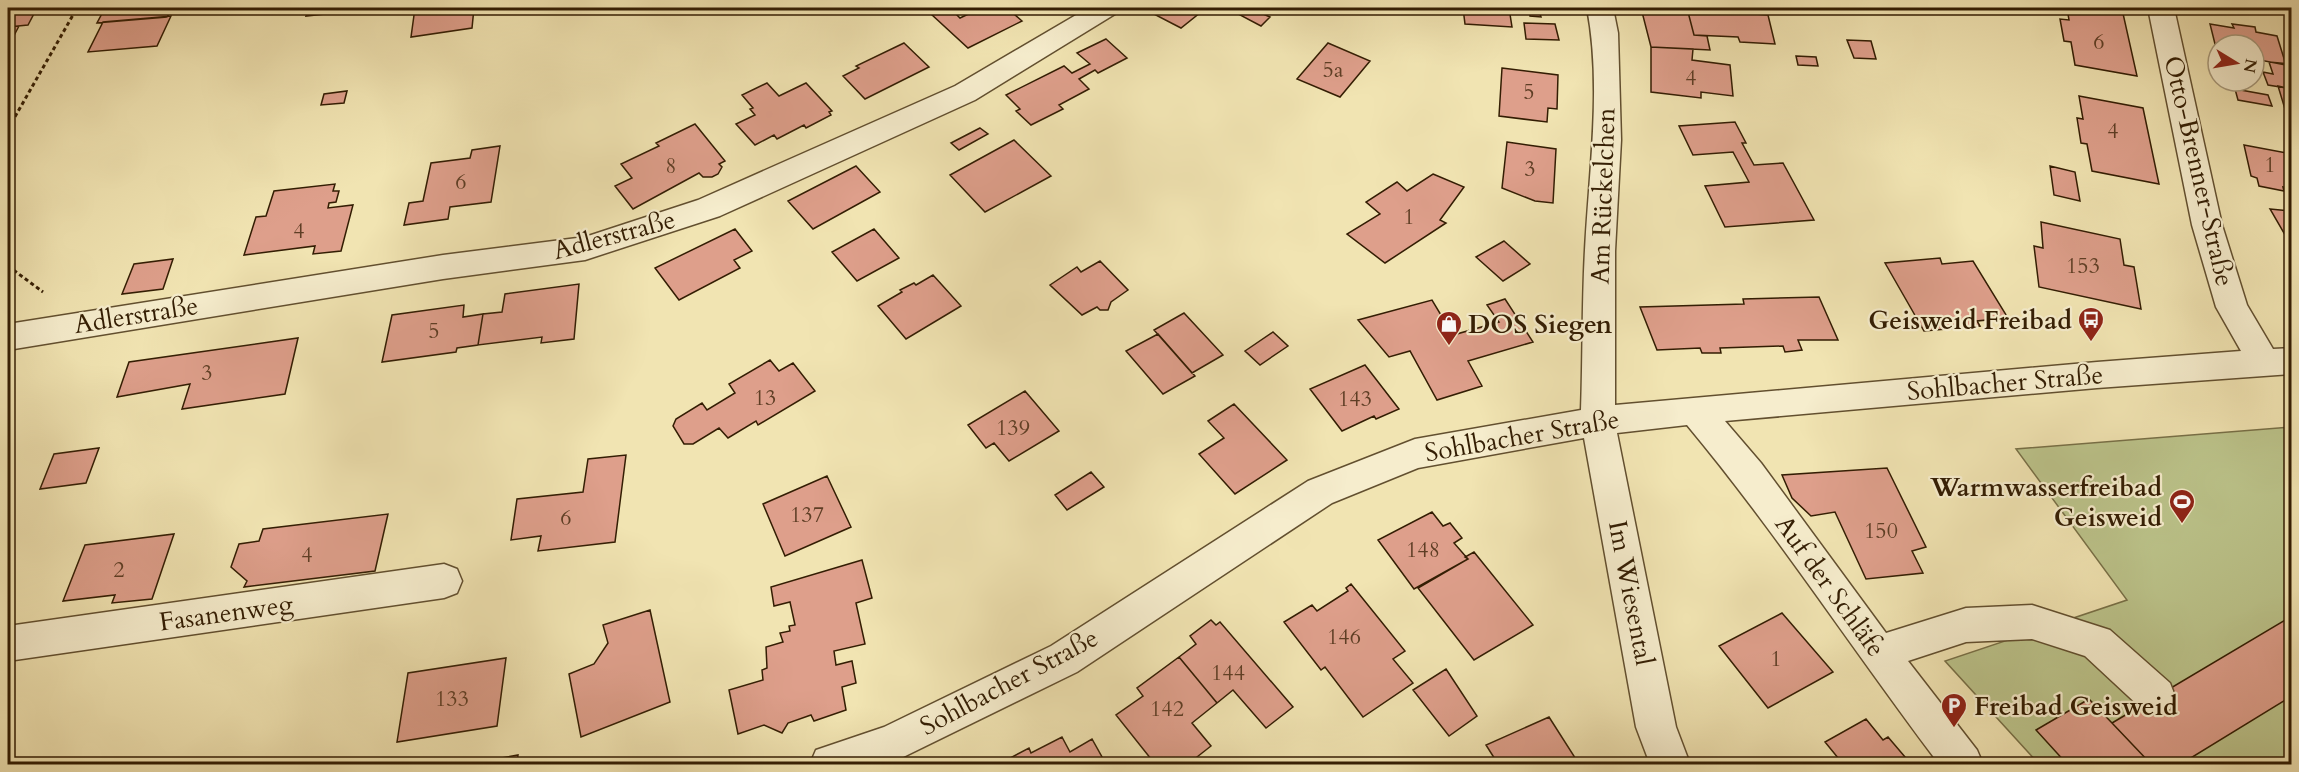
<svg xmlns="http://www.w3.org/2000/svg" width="2299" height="772" font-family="Cardo,serif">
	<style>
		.green { fill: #bcc48b; stroke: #787047; stroke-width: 1.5 }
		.building { fill: #de9f8b; stroke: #331d03; stroke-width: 1.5 }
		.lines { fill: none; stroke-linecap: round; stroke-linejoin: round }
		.minor-casing { stroke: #624f2f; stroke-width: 3 }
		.path { stroke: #331d03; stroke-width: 3; stroke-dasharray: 4 3; stroke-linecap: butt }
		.minor { fill: #f6edcd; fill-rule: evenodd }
		.labels { text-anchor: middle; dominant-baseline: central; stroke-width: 4.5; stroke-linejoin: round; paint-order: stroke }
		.number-label { font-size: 22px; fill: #5e3e25 }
		.street-label { font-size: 26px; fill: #331d03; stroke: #f6edcd }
		.poi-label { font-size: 26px; font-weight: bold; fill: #331d03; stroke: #f6edcd; text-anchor: end }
	</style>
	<rect width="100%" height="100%" fill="#f1e4b2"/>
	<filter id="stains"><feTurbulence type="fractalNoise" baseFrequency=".00333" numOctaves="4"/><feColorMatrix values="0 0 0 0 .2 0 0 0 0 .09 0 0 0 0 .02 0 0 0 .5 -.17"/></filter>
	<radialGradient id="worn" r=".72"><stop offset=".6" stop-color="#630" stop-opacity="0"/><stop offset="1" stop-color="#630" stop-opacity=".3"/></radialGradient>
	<path class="green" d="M2291 427V764H2039L1945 661 2127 600 2016 449Z"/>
	<path class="building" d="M8 8H37L28 25 8 27Z
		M105 8H172L167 17 97 23Z
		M293 8H361V10L306 16 308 11 291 12Z
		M415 8H474L472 28 411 37Z
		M945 8H950L960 18 981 8H1007L1022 21 968 48 931 14Z
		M1149 8H1206L1181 28 1146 10Z
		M1249 8H1250L1270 17 1261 26 1240 15Z
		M1463 8H1509L1512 27 1465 24Z
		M1509 8H1553L1554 12 1539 11 1541 17 1530 16V11L1509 10Z
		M1641 8H1687L1694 35 1707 36 1710 50 1651 47Z
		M2067 8 2122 9 2137 76 2075 65 2071 42 2064 41 2060 19 2069 20Z
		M1701 10 1768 15 1775 44 1740 42 1738 37 1694 35 1688 12 1702 13Z
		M171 16 157 46 88 52 103 22Z
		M1524 23 1555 24 1559 40 1526 39Z
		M2210 24 2234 28 2232 24 2255 27 2256 32 2277 36 2286 65 2254 59V45H2218L2217 52Z
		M19 26 8 47V27Z
		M1106 39 1127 58 1098 73 1095 70 1079 79 1089 89 1059 105 1063 109 1031 125 1016 111 1020 109 1006 95 1064 66 1072 73 1090 64 1077 53Z
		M1847 40 1871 41 1876 59 1854 58Z
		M904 43 929 67 865 99 843 76 859 68 856 66Z
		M1328 43 1370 61 1340 97 1297 79Z
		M1651 47 1693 49 1692 60 1730 65 1733 96 1701 92V98L1651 92Z
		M1796 56 1816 57 1818 66 1798 65Z
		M2269 62 2292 64V89L2268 85 2263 72 2273 74Z
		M1502 68 1558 75 1557 109 1548 108 1547 122 1499 116Z
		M767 83 779 96 806 83 832 111 829 112 831 115 806 128 804 125 777 139 774 135 755 145 736 124 755 115 750 109 753 108 742 95Z
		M2278 86 2292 89V119H2288Z
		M2235 89 2268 95 2272 106 2238 100Z
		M347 91 344 103 321 105 324 94Z
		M2079 96 2143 108 2159 184 2092 171 2087 144 2081 143 2077 118 2083 119Z
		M1735 122 1746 143H1742L1754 165 1783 163 1814 220 1725 227 1705 186 1749 182 1733 152 1693 155 1679 126Z
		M695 124 725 161 719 164 722 167 718 174 712 177H703L699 173 633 209 615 186 632 178 621 164 659 146 656 143Z
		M980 128 988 134 959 150 951 143Z
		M1014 140 1051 176 985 212 950 175Z
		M1507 142 1556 149 1553 203 1535 201 1502 188Z
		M2244 145 2292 154V189L2283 187 2284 191 2259 186 2257 178 2251 176Z
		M500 146 491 202 450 207 448 219 404 225 409 203 423 201 431 163 470 158 472 150Z
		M856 166 880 192 813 229 788 201Z
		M2050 166 2075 172 2080 201 2054 195Z
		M1433 174 1464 187 1440 220 1446 223 1385 263 1347 234 1380 214 1366 202 1397 182 1407 191Z
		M335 184 333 191H339L336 202 329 203 328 208 353 205 341 251 313 254 315 246 244 255 256 217 266 216 274 191Z
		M2270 209 2292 211V240H2288Z
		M2041 222 2120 239 2124 265 2134 267 2141 309 2039 287 2034 246 2043 248Z
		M735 229 752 251 734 260 740 268 679 300 655 268Z
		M874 229 899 258 857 281 832 252Z
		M1504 241 1530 264 1503 281 1476 257Z
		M1940 258 1942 264 1973 261 2008 318 1977 321 1980 326 1924 331 1885 263Z
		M173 259 163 289 122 294 134 264Z
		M1100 261 1128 290 1111 302 1108 310H1100L1097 307 1082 315 1050 285 1077 267 1081 272Z
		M933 275 961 306 906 339 878 306 902 292 900 290 914 283 916 285Z
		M579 284 574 339 541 343 542 337 478 345 483 314 502 312 505 294Z
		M1819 297 1838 340H1798L1802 350 1785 352 1783 346 1720 348 1721 353H1702L1700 348 1657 350 1640 307 1744 304 1743 299Z
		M1505 299 1533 342 1468 361 1482 386 1437 400 1410 351 1389 357 1358 320 1432 300 1453 335 1499 322 1487 305Z
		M464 305 463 317 483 314 478 345 457 348 456 352 382 362 392 315Z
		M1184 313 1223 355 1192 373 1154 330Z
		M1273 332 1288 346 1260 365 1245 351Z
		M1158 334 1195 376 1163 394 1126 351Z
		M298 338 285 394 182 409 190 384 117 397 129 362Z
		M770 360 779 371 793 363 815 391 758 425 756 421 728 438 719 428 693 444H684L673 426 676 419 702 403 707 410 735 393 729 384Z
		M1365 365 1399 409 1376 419 1374 416 1342 431 1310 389Z
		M1025 391 1059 431 1009 461 994 443 986 448 968 425Z
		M1234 404 1287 460 1235 494 1199 454 1224 438 1208 421Z
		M99 448 86 483 40 489 54 454Z
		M626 455 615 542 538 551 541 536 511 540 517 499 583 492 588 459Z
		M1887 468 1926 547 1912 551 1923 573 1866 579 1835 512 1811 516 1792 498 1782 475Z
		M1091 472 1104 487 1067 510 1055 495Z
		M827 476 851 527 785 556 763 504Z
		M1432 512 1443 526 1450 523 1462 538 1454 543 1468 559 1414 589 1378 540Z
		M388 514 375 571 244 587 247 581 231 567 239 544 259 541 263 529Z
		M174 534 152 599 112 603 115 595 63 601 85 545Z
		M1474 552 1533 625 1474 660 1418 588 1468 559 1465 557Z
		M862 560 872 598 856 603 865 644 834 651 836 665 852 661 856 683 842 687 846 710 814 721 811 715 788 723 782 733 764 725 738 734 729 690 763 680 762 670 767 668 766 647 783 642 780 633 790 631 789 626 795 625 790 602 774 606 771 587Z
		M1351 584 1405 651 1393 659 1413 683 1363 717 1325 667 1321 670 1284 622 1312 605 1317 611 1348 591 1346 588Z
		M650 610 670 702 581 737 569 674 594 664 608 643 603 625Z
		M1782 613 1833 672 1768 708 1719 646Z
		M2292 616V696L2181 764H2151L2112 723Z
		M1211 620 1216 625 1220 622 1293 707 1266 728 1233 690 1217 703 1179 657 1196 644 1190 636Z
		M1179 657 1217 703 1192 723 1211 746 1188 764H1155L1116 715 1143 696 1137 688Z
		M506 658 497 726 397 742 408 673Z
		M1446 669 1477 716 1449 736 1413 690Z
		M2089 699 2112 723 2151 764H2067L2036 730Z
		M1549 717 1579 764H1498L1486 745Z
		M1866 719 1883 740 1888 737 1911 764H1843L1825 742Z
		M1062 737 1070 752 1092 739 1106 764H999L1029 748 1031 753Z
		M518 755 517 764H467Z
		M323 758 322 764H301V762Z"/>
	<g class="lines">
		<defs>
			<path id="minor" d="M1088 8H1119L1115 14 975 100 720 216 585 260 443 279 8 350V324L443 255 585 237 698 200 955 86Z
				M1587 8H1613L1618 33 1621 140 1615 251V405L2097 362 2241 351 2216 307 2192 225 2148 8H2174L2222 225 2247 305 2273 349 2292 348V374L2097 388 1725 421 1761 463 1886 633 1966 608 2032 605 2110 630 2170 683 2175 696 2170 709 2156 715 2142 709 2085 656 2032 639 1966 642 1908 661 1977 750 1983 764H1939C1854 652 1777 533 1687 425L1617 433 1676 727 1690 764H1650L1636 727 1584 438 1418 468 1332 503 1077 672 891 763 810 764 816 750 884 727 1051 646 1308 481 1415 439 1581 410C1583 357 1582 303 1585 250 1589 171 1602 86 1587 8Z
				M444 564 457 569 462 581 457 593 444 598 8 661V626Z"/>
		</defs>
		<use href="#minor" class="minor-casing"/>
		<path class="path" d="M8 129 77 8
			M8 266 43 292"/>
		<use href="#minor" class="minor"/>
	</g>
	<defs>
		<symbol id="bus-pin" viewBox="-11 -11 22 30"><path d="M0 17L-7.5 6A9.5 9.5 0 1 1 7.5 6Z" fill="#8f2418" stroke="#f6edcd"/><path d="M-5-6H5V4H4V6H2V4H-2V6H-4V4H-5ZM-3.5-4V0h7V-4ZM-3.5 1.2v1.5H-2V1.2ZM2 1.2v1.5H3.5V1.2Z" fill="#fff"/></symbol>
		<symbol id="shop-pin" viewBox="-11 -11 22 30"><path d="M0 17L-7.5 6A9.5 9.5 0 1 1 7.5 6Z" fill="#8f2418" stroke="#f6edcd"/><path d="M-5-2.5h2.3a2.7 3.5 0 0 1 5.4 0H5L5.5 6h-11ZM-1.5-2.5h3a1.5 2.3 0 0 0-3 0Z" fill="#fff"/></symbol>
		<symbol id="stadium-pin" viewBox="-11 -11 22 30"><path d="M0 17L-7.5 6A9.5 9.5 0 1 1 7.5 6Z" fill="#8f2418" stroke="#f6edcd"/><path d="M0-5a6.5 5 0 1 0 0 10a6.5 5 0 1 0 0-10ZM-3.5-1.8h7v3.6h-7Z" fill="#fff"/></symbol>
		<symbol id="parking-pin" viewBox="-11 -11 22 30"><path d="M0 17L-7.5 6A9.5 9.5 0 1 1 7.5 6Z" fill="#8f2418" stroke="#f6edcd"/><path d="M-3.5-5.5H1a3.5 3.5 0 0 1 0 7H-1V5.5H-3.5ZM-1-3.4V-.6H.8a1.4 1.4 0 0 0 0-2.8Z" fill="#fff"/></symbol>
	</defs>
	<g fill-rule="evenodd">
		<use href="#bus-pin" x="2076" y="305" width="30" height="40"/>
		<use href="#shop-pin" x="1434" y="309" width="30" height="40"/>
		<use href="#stadium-pin" x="2167" y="487" width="30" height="40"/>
		<use href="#parking-pin" x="1939" y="691" width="30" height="40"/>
	</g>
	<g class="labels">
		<g class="number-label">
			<text x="2099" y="42">6</text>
			<text x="1333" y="70">5a</text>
			<text x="1691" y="78">4</text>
			<text x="1529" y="92">5</text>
			<text x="2113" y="131">4</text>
			<text x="2270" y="165">1</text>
			<text x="671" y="166">8</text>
			<text x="1530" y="169">3</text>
			<text x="461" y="182">6</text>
			<text x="1409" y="217">1</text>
			<text x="299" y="231">4</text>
			<text x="2083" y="266">153</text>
			<text x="434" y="331">5</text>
			<text x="207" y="373">3</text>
			<text x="765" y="398">13</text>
			<text x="1355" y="399">143</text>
			<text x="1013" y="428">139</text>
			<text x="807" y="515">137</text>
			<text x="566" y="518">6</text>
			<text x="1881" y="531">150</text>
			<text x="1423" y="550">148</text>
			<text x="307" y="555">4</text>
			<text x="119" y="570">2</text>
			<text x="1344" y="637">146</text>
			<text x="1776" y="659">1</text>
			<text x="1228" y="673">144</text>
			<text x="452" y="699">133</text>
			<text x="1167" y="709">142</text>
		</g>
		<g class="street-label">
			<text transform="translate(2199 171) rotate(77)">Otto-Brenner-Straße</text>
			<text transform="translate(1603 196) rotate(-88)">Am Rückelchen</text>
			<text transform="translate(614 235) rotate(-15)">Adlerstraße</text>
			<text transform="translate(136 315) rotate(-9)">Adlerstraße</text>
			<text transform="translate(2005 383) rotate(-5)">Sohlbacher Straße</text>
			<text transform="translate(1522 436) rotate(-10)">Sohlbacher Straße</text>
			<text transform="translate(1830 586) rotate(54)">Auf der Schläfe</text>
			<text transform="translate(1631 593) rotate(79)">Im Wiesental</text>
			<text transform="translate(226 613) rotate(-8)">Fasanenweg</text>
			<text transform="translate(1009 682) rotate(-28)">Sohlbacher Straße</text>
		</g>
		<g class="poi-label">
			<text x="2072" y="320">Geisweid Freibad</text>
			<text x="1468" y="324" text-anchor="start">DOS Siegen</text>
			<text x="2162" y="487">Warmwasserfreibad<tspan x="2162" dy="30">Geisweid</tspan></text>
			<text x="1974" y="706" text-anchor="start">Freibad Geisweid</text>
		</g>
	</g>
	<rect width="2299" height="772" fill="none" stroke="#f1e4b2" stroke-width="30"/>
	<rect x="9" y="9" width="2281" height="754" fill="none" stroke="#331d03" stroke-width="3"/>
	<rect x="15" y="15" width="2269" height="742" fill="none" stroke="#331d03" stroke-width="1.5"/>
	<g transform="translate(2236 63) rotate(101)"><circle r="28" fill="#f6edcd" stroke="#a89a7c" stroke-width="1.5"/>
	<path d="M0-4.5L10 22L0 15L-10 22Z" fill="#8f2418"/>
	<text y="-9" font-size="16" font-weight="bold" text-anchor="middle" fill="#331d03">N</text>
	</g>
	<rect width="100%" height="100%" filter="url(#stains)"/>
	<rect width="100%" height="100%" fill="url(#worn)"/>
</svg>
